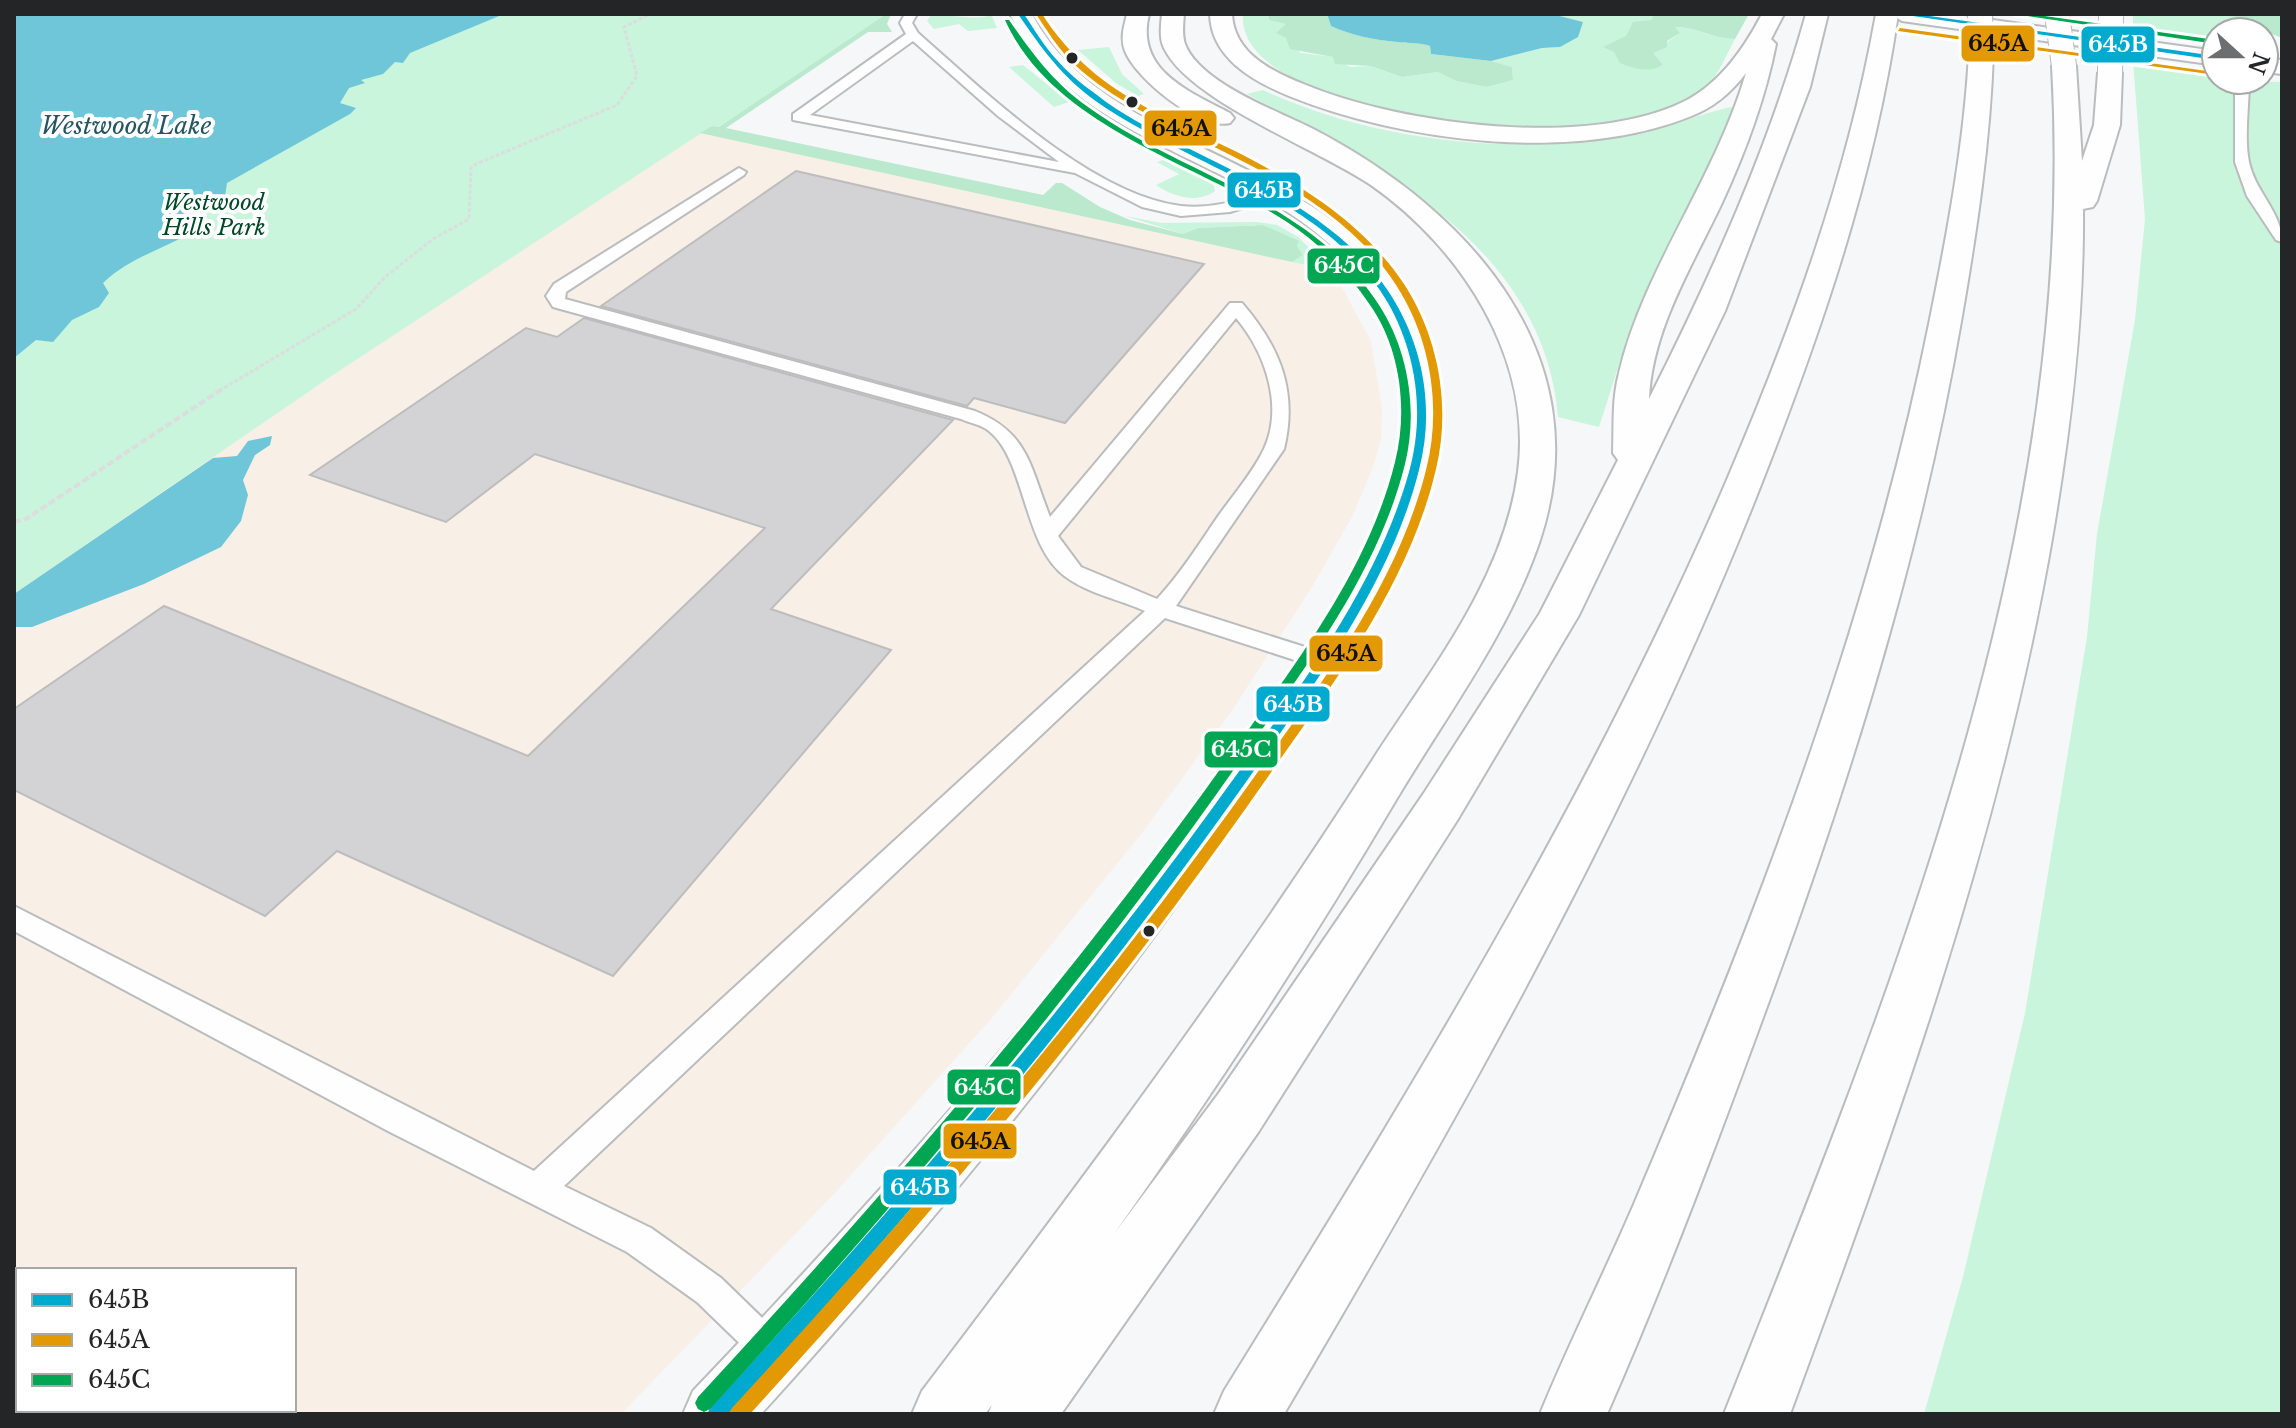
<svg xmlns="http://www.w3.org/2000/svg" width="2296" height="1428" font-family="'Libre Baskerville',serif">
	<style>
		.commercial { fill: #f8efe7; fill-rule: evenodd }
		.green { fill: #c8f5db }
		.forest { fill: #bae9ce }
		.water { fill: #6fc6d9 }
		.building { fill: #d3d3d5; stroke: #bdbdbe; stroke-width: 2 }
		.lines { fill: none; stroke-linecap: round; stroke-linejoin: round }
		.service-casing { stroke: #babcbd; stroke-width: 4 }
		.tertiary-casing { stroke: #babcbd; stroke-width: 4 }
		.motorway-casing { stroke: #babcbd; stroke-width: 4 }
		.path-far1 { stroke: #dcdddd; stroke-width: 3; stroke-dasharray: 4 2; stroke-linecap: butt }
		.path { stroke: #dcdddd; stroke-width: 4; stroke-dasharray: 7 3; stroke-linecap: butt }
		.service { fill: #fefefe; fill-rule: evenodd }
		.tertiary { fill: #fefefe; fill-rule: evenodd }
		.motorway { fill: #fefefe; fill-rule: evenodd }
		.motorway-bridge-casing { stroke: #babcbd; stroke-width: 26; stroke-linecap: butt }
		.motorway-bridge { stroke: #fefefe; stroke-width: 24 }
		.bus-1-casing { stroke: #fff; stroke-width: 6 }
		.bus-2-casing { stroke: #fff; stroke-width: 6 }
		.bus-3-casing { stroke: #fff; stroke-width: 6 }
		.bus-1 { fill: #00a9ce; fill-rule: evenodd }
		.bus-2 { fill: #e29904; fill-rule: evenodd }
		.bus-3 { fill: #00a651; fill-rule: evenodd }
		.bus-dot { fill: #242526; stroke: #fff; stroke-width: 3 }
		.labels { text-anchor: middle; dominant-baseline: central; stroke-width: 8; stroke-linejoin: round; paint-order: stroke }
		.far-park-label { font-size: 22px; font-style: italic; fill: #014829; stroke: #fff }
		.far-water-label { font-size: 24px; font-style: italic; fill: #245561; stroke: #fff }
		.line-badge { stroke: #fff; stroke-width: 3 }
		.badge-label { font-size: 22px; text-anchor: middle; font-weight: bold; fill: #fff }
		.pale-badge-label { font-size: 22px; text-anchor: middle; font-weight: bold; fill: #111 }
	</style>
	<rect width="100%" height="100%" fill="#f5f7f9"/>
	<path class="commercial" d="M700 133 1333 271 1371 341 1382 409 1381 439 1372 470 1352 517 1312 587 1233 709 1142 833 991 1019 833 1195 621 1414H14V594L330 377ZM18 1270H294V1410H18Z"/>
	<path class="green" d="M14 14H886L719 127 712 126 330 377 14 594Z
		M932 14C947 14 982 22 991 14L997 28 968 31 959 24 934 29 927 21Z
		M1243 14H1266L1269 20 1287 24 1286 38 1301 53 1334 57 1350 67 1371 66 1402 77 1438 72 1456 81 1487 87 1513 80 1512 67 1491 61 1541 48 1560 47 1583 22 1552 14H1653L1652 21 1630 28 1626 37 1604 47 1663 66 1652 53 1680 33 1674 27C1696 27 1714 39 1735 39 1725 57 1716 82 1699 94 1664 118 1612 125 1570 128 1506 131 1236 108 1243 14Z
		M2133 14H2243L2235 15 2239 20 2254 21V27L2262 32H2216V40L2133 29Z
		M1109 47 1122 74 1144 94 1138 96 1116 83 1078 50Z
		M2133 60 2216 73V80L2282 82V1414H1924L1963 1277 2025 1013 2087 637 2097 534 2135 320 2145 219Z
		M1023 65 1069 102 1054 107 1009 67Z
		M1263 90C1376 142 1513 156 1636 135 1655 131 1727 105 1735 107L1630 330 1599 427 1558 417C1544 247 1379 166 1247 94Z
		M1170 158 1213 181 1215 191C1197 204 1174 197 1156 185L1179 174 1157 162Z
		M1125 216 1162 223 1256 222 1277 225 1298 237 1333 271 1292 262 1303 255 1297 246 1298 241 1263 225 1198 228 1183 234Z"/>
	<path class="forest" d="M886 14H891L887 24 892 32H868L726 128 1043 195 1056 183H1062L1100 207 1130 220 1183 234 1198 228 1263 225 1299 241 1297 246 1303 255 1292 262 700 133 712 126 719 127Z
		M1267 14H1327L1331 26C1350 35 1376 40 1397 42 1408 44 1419 42 1430 46L1431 54 1491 61 1512 67 1513 80 1487 87 1456 81 1438 72 1402 77 1371 66 1335 64 1333 57 1290 49 1286 38 1276 33 1286 24 1269 20Z
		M1653 14H1749L1735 39C1714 39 1697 27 1675 27L1680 33 1667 41V47L1653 53 1663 65C1649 73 1634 69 1620 63L1614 52 1603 47 1626 36 1633 22 1652 20Z
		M2282 14V38L2254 27V21L2239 20 2234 16Z"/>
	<path class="water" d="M14 14H504L410 53 403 63 395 62 383 74 361 80 365 83 349 88 340 103 356 108 350 114 227 183 225 196 211 198 215 204 197 219 180 225 187 235C156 252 128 259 103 283L109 293 99 307 72 320 53 342 36 340 14 358Z
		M1327 14H1552L1583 22 1578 37 1560 47 1542 48 1491 61 1431 54 1430 46C1419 42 1408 44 1397 42 1375 40 1350 35 1331 26Z
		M272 436 270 445 255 455 243 480 248 495 241 521 221 547 144 584 32 627H14V594L213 458 237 456 248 441Z"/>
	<path class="building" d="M796 171 1204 264 1065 423 974 398 967 406 601 306Z
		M584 318 953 420 771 609 891 650 613 976 337 851 265 916 14 790V709L164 606 528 756 765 528 535 454 446 522 310 475 526 328 557 337Z"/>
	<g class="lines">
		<defs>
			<path id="service" d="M905 14H917L912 23 918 33C984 91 1091 195 1181 206 1213 210 1246 198 1277 190L1285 195 1230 212 1181 216 1142 207 1075 173 793 120V114L906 34 900 23ZM913 41 998 116 1059 162 810 115Z
				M2235 80H2249C2249 106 2244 137 2249 162 2255 192 2282 212 2282 242L2276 240 2247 196 2235 162Z
				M739 168 746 172 744 175 566 292 565 299 975 411C1029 433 1030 467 1050 517L1230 303H1242C1280 347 1298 391 1284 449L1176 606 1327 654 1331 660 1319 668 1165 618 564 1186 651 1228 721 1278 784 1339 789 1351 784 1363 772 1368 760 1363 697 1302 627 1252 388 1131 14 931V906L534 1171 1145 611C1121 600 1087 593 1066 577 1023 547 1026 460 989 431 982 425 970 423 961 419L553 307 546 296 554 284ZM1236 318C1265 352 1284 406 1264 449 1253 472 1234 494 1219 515 1199 544 1181 573 1157 599L1081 567 1058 536Z"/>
			<path id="tertiary" d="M1010 14H1032C1103 150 1315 152 1404 297 1435 347 1447 406 1434 464 1412 569 1340 666 1282 754 1126 988 950 1206 761 1414H683L693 1391C888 1186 1076 975 1240 744 1300 660 1369 571 1397 469 1413 410 1403 345 1371 293 1286 158 1082 160 1010 14Z
				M1891 14H1950L2216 51V65L1902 21Z
				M2264 58 2282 60V74L2264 72Z"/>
			<path id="motorway" d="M1127 14H1149C1135 70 1188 91 1230 113L1234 118 1230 123C1200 131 1136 79 1125 51 1120 38 1124 27 1127 14Z
				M1162 14H1184C1183 24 1182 35 1185 44 1200 84 1281 112 1317 131 1469 211 1601 356 1540 540 1509 633 1446 716 1396 800 1308 949 1214 1093 1114 1234L1219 1093 1424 793 1540 613 1618 460 1613 453C1614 426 1612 399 1619 373 1643 270 1715 179 1746 73 1731 93 1713 108 1689 117 1573 163 1402 142 1289 96 1253 81 1211 58 1210 14H1232C1234 54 1273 72 1306 85 1403 125 1590 150 1687 100 1721 82 1745 47 1762 14H1784L1771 39 1776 44C1765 100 1745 153 1721 205 1692 266 1652 330 1649 399 1711 276 1769 147 1806 14H1828L1810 87 1725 311 1579 615 1458 819 1259 1131 1061 1414H988L992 1405 985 1414H912L922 1391C1080 1183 1235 976 1375 756 1432 668 1504 579 1518 472 1533 358 1461 248 1371 185 1318 149 1189 101 1164 48 1159 38 1161 25 1162 14Z
				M1876 14H1898C1874 181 1819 338 1757 495 1630 815 1459 1117 1284 1414H1214L1224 1391C1407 1096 1589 801 1726 482 1791 330 1847 177 1876 14Z
				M1981 47 1993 54C1990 142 1977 229 1962 316 1923 544 1855 765 1776 982 1723 1127 1669 1273 1607 1414H1540C1569 1343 1604 1274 1634 1204 1755 919 1868 628 1929 324 1947 235 1964 145 1969 54Z
				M2064 59 2076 66 2082 161 2094 125 2098 73 2110 66 2122 73 2120 125 2097 201 2093 207 2083 209C2084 318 2071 426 2053 533 2001 837 1896 1126 1790 1414H1724C1894 986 2079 535 2052 66Z"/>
		</defs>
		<use href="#service" class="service-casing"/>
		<use href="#tertiary" class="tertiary-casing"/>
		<use href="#motorway" class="motorway-casing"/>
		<path class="path-far1" d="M219 391 356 309 385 277 433 239 469 219 471 168 476 164 617 105 637 76 624 27 650 14"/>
		<path class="path" d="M14 522 26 519 222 389"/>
		<use href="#service" class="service"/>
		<use href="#tertiary" class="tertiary"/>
		<use href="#motorway" class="motorway"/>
		<defs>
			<path id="motorway-bridge" d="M1980 14 1981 54
				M2057 14 2064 66
				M2110 73 2111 16"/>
		</defs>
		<use href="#motorway-bridge" class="motorway-bridge-casing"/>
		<use href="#motorway-bridge" class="motorway-bridge"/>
		<defs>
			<path id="bus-1" d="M1018 14H1024C1034 29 1044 46 1056 59 1067 72 1083 85 1097 95 1121 114 1149 128 1176 142 1256 183 1348 221 1395 302 1425 353 1434 413 1419 470 1390 585 1313 686 1246 782 1088 1005 913 1213 728 1414H707L710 1408C895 1208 1073 1003 1232 781 1301 686 1377 586 1409 472 1425 415 1417 354 1388 303 1326 197 1192 168 1097 102 1062 77 1042 49 1018 14Z
				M1899 14H1915L2216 56V60Z"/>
			<path id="bus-2" d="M1036 14H1042C1093 93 1162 114 1241 154 1303 186 1365 225 1404 284 1439 338 1451 407 1436 469 1409 585 1332 685 1265 781 1109 1005 934 1212 750 1414H729L732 1408C916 1208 1094 1002 1252 780 1320 685 1397 586 1426 470 1442 408 1431 339 1396 285 1353 218 1278 178 1208 144 1162 122 1113 100 1075 65 1059 50 1048 32 1036 14Z
				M1900 28 2214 72 2216 75 1898 31Z"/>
			<path id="bus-3" d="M2014 14H2030L2216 40V44Z
				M1005 20H1009C1033 54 1053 82 1088 107 1185 177 1310 199 1379 305 1409 351 1418 412 1405 464 1378 573 1305 667 1242 758 1079 991 901 1200 710 1409L704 1412 698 1409 695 1403 698 1397C889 1190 1068 983 1231 754 1295 664 1368 571 1395 462 1408 411 1401 349 1370 305 1348 272 1320 244 1287 222 1194 162 1053 127 1005 20Z"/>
		</defs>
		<use href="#bus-1" class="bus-1-casing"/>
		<use href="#bus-2" class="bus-2-casing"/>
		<use href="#bus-3" class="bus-3-casing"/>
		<use href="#bus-1" class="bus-1"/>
		<use href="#bus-2" class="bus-2"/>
		<use href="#bus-3" class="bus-3"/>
	</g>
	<g class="bus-dot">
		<circle cx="1072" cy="58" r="7"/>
		<circle cx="1132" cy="102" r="7"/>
		<circle cx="1149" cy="931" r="7"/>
	</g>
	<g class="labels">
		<g class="far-park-label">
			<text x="214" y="202">Westwood<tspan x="214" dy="25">Hills Park</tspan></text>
		</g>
		<g class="far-water-label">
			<text x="126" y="125">Westwood Lake</text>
		</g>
	</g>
	<g class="line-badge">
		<rect x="1960" y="24" width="76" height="39" rx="8" fill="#e29904"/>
		<rect x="2080" y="25" width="76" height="39" rx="8" fill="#00a9ce"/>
		<rect x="1143" y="109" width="75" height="38" rx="8" fill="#e29904"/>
		<rect x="1226" y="171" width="76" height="38" rx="8" fill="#00a9ce"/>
		<rect x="1306" y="247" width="75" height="38" rx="8" fill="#00a651"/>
		<rect x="1308" y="634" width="76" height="39" rx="8" fill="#e29904"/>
		<rect x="1255" y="685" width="76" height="38" rx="8" fill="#00a9ce"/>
		<rect x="1203" y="730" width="76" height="39" rx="8" fill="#00a651"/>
		<rect x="946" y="1068" width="76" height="38" rx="8" fill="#00a651"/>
		<rect x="942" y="1122" width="76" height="38" rx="8" fill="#e29904"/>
		<rect x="882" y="1168" width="76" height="38" rx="8" fill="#00a9ce"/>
	</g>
	<g class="badge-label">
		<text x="2118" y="52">645B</text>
		<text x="1264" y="198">645B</text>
		<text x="1344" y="273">645C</text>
		<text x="1293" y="712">645B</text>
		<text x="1241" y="757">645C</text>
		<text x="984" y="1095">645C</text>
		<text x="920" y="1195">645B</text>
	</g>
	<g class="pale-badge-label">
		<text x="1998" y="51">645A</text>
		<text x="1181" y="136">645A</text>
		<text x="1346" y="661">645A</text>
		<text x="980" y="1149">645A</text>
	</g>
	<rect width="2296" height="1428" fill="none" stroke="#242526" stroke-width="32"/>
	<rect x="16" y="1268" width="280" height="144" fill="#ffffff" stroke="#a7a8a8" stroke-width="2"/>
	<rect x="32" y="1294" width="40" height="12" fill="#00a9ce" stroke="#a7a8a8" stroke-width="2"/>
	<text x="88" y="1308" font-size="24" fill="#242526">645B</text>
	<rect x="32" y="1334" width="40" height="12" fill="#e29904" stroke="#a7a8a8" stroke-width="2"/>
	<text x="88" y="1348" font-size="24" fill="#242526">645A</text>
	<rect x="32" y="1374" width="40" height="12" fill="#00a651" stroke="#a7a8a8" stroke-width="2"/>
	<text x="88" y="1388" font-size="24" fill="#242526">645C</text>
	<g transform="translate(2240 56) rotate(111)"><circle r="38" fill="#ffffff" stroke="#a7a8a8" stroke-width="2"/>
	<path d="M0-6L14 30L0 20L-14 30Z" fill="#6d6e70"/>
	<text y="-12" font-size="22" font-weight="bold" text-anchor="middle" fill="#242526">N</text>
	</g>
</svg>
